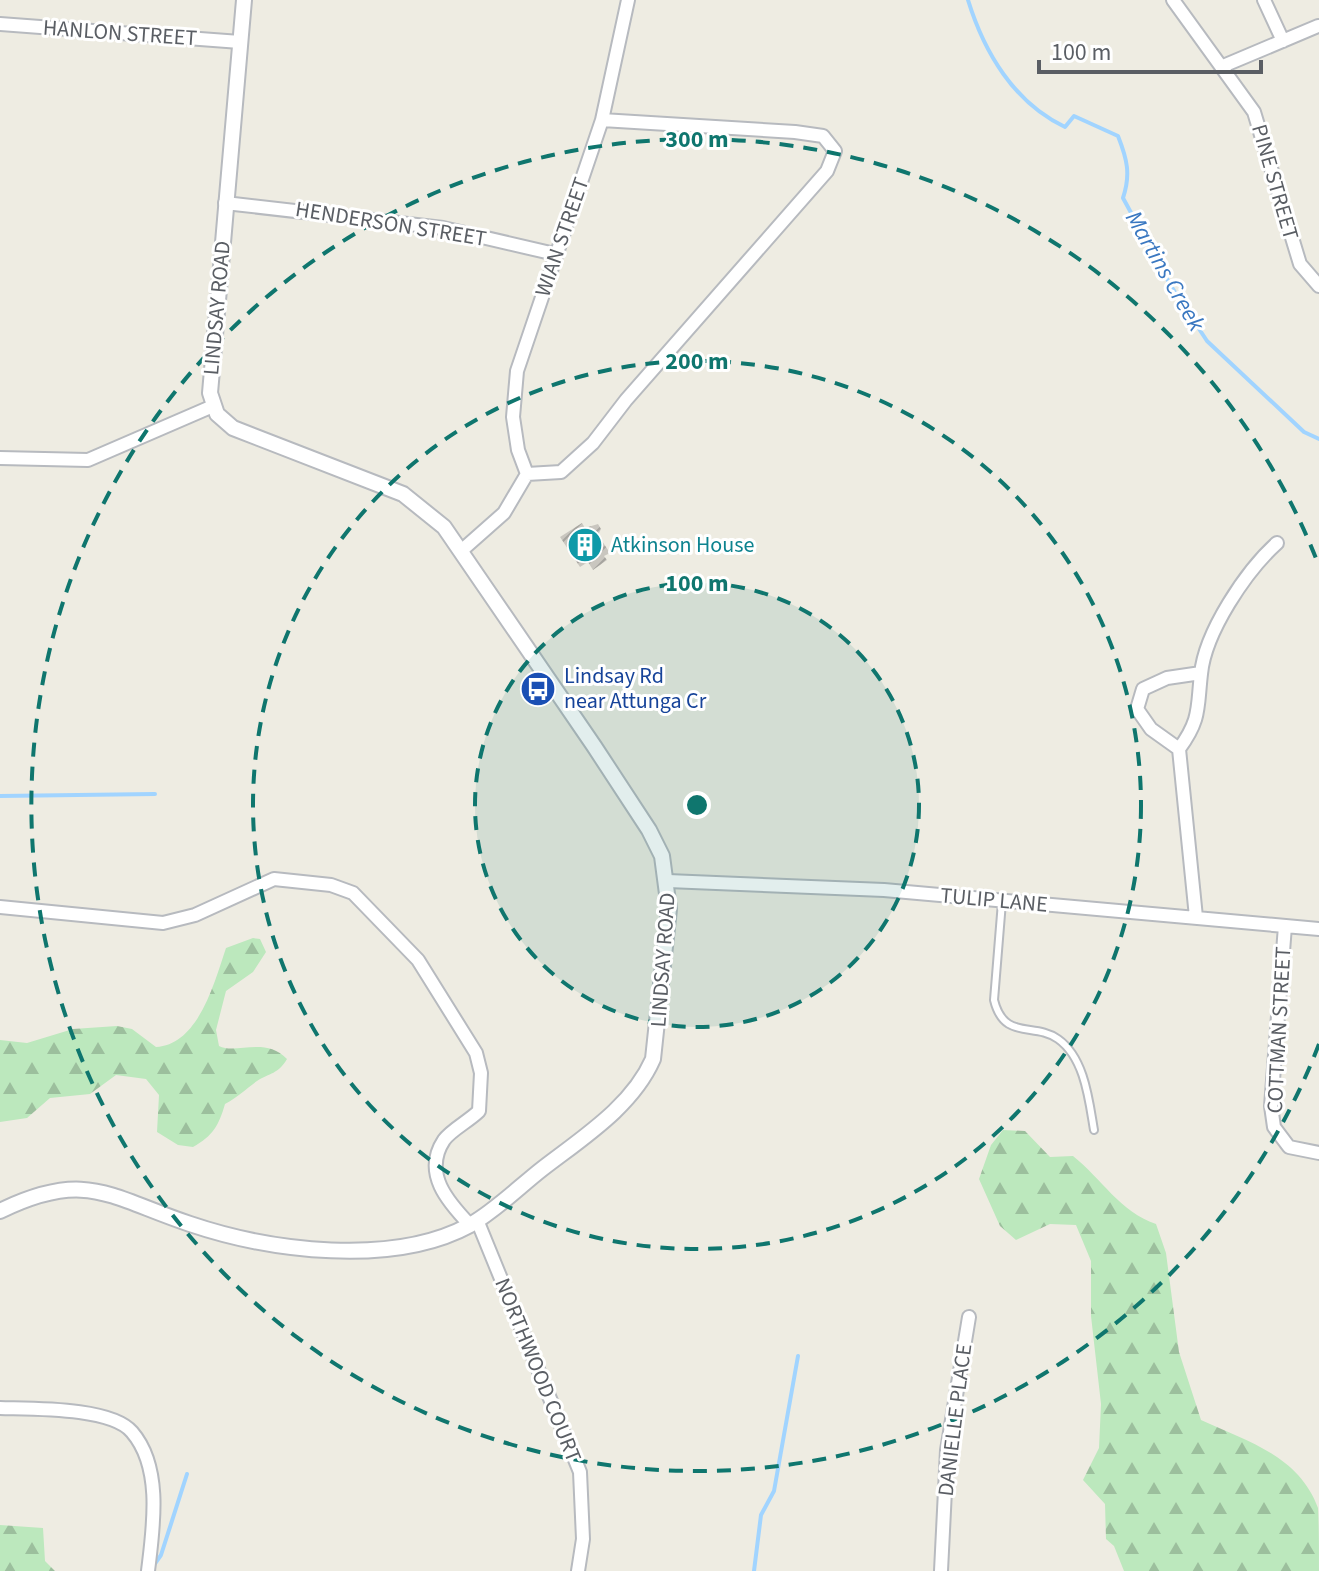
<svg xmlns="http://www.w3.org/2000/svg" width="1319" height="1571" font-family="'Source Sans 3',sans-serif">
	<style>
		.forest { fill: url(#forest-firs) }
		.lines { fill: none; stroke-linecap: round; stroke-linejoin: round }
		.stream { stroke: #a1d4ff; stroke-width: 4 }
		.building { fill: url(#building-hatch) }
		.service-casing { stroke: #b7babf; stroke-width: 10 }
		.minor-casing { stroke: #b7babf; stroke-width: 16 }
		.tertiary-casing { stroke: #b7babf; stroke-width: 18 }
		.service { stroke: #fff; stroke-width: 6 }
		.minor { stroke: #fff; stroke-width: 12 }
		.tertiary { stroke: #fff; stroke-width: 14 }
		.ring { fill: none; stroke: #0f766e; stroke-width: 4; stroke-dasharray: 14 10 }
		.labels { text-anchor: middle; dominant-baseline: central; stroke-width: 6; stroke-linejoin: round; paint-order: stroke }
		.street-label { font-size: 22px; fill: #5a5e64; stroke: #fff }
		.culture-label { font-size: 22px; fill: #0d838f; stroke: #fff; text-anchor: start }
		.transit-label { font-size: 22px; fill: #164399; stroke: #fff; text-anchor: start }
		.water-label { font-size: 24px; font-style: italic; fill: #3a78c1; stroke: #fff }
		.centre { fill: #0f766e; stroke: #fff; stroke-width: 4 }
		.ring-label { font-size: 24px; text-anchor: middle; font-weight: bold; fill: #0f766e; stroke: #fff; stroke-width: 6; stroke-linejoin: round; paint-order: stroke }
	</style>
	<defs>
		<pattern id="forest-firs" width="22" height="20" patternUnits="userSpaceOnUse" patternTransform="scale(2)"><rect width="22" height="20" fill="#bce8bd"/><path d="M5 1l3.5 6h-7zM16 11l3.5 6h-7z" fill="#9cbf9d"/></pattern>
		<pattern id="building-hatch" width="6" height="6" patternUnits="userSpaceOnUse" patternTransform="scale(2)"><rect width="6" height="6" fill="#c9c6bf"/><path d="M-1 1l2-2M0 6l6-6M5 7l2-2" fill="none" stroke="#a6a49f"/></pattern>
	</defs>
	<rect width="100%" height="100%" fill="#eeece2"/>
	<path class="forest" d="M253 938 260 939 266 952 253 972 226 991 216 1030 219 1046C236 1055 265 1036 287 1059 278 1074 270 1073 257 1081 246 1089 238 1097 225 1104 219 1125 213 1136 193 1147L178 1145 157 1132 159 1095 146 1079 116 1075 90 1094 50 1098 27 1118 0 1122V1040L27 1043 73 1029 117 1026 132 1029 156 1047C199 1045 215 980 226 948Z
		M1003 1130 1025 1131 1050 1157 1073 1156C1102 1179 1120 1212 1156 1224L1166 1253 1179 1352 1201 1420C1247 1441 1299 1456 1318 1508 1319 1525 1319 1553 1319 1571H1124L1114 1546 1106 1539 1105 1504 1083 1480 1099 1448 1101 1404 1091 1316V1261L1076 1225 1050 1224 1016 1240 1000 1226 979 1179 991 1145Z
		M0 1525 43 1528 45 1561 55 1571H0Z"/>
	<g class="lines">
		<path class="stream" d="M968 0C984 52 1014 103 1065 127L1074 116 1118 136C1127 159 1131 174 1123 198L1171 286 1207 341 1304 432 1319 439
			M0 796 155 794
			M154 1565 161 1555 187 1474
			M754 1571 761 1515 774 1491 798 1356"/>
	</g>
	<path class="building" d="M582 523 585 528 598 524 601 529 598 535 610 553 604 556 607 560 593 570 588 562 580 567 560 537Z"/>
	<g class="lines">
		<defs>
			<path id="service" d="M1002 902 994 1000C1004 1041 1034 1022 1058 1039 1085 1058 1089 1101 1094 1130"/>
			<path id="minor" d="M1173 0 1254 112 1300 264 1319 286
				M1264 0 1283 41
				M0 24 240 42
				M1223 66 1318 26
				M225 203 443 228 555 254
				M0 458 88 460 213 406
				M527 474 518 450 513 417 517 371 602 120 628 0
				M461 551 504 513 527 474 561 472 593 443 626 400 827 171 835 151 823 136 795 132 602 120
				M1179 749C1201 719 1197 708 1201 674 1205 632 1246 571 1277 543
				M668 881 884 890 1319 929
				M0 907 163 923 195 915 274 879 331 885 353 893 418 960 476 1053 481 1073 479 1111C469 1121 451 1130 444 1140 422 1173 448 1202 470 1225
				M1196 917 1179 749 1151 729 1137 709 1143 689 1167 678 1201 673
				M1285 926 1271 1106 1274 1127 1289 1147 1319 1153
				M477 1220 580 1472 583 1539 578 1571
				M0 1408C32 1409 111 1407 132 1432 163 1468 153 1529 148 1571
				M941 1571 947 1450 969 1317"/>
			<path id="tertiary" d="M0 1211C86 1169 109 1197 190 1224 270 1251 393 1267 470 1225 495 1211 519 1187 542 1169 582 1138 632 1107 653 1059L669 909 662 856 649 830 594 746 444 527 403 494 233 428 217 414 210 393 244 0"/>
		</defs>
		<use href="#service" class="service-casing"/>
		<use href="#minor" class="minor-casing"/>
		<use href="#tertiary" class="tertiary-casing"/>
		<use href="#service" class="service"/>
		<use href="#minor" class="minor"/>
		<use href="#tertiary" class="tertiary"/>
	</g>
	<circle cx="697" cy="805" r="222" fill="#0f766e" fill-opacity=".12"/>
	<g class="ring">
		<circle cx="697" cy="805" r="222"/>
		<circle cx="697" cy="805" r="444"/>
		<path d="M1319 1044A666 666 0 1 1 1319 566"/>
	</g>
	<defs>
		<symbol id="building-disc" viewBox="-11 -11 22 22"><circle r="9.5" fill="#0f9aa8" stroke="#fff"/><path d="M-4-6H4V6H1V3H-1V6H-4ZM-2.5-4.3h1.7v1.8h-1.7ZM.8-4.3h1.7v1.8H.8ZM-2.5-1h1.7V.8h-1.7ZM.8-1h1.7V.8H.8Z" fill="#fff"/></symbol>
		<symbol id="bus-disc" viewBox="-11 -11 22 22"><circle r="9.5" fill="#1a4fb4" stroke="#fff"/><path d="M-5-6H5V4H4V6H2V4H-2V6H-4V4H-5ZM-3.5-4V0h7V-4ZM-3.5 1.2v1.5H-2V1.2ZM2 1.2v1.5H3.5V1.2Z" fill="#fff"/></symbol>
	</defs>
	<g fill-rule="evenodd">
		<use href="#building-disc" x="565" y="525" width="40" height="40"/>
		<use href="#bus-disc" x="518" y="669" width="40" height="40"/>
	</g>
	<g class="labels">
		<g class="street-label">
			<text transform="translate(120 33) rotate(4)">HANLON STREET</text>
			<text transform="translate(1275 182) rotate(74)">PINE STREET</text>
			<text transform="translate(391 224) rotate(9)">HENDERSON STREET</text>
			<text transform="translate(562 237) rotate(-71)">WIAN STREET</text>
			<text transform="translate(217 308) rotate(-85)">LINDSAY ROAD</text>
			<text transform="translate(994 900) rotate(5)">TULIP LANE</text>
			<text transform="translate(663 960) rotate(-86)">LINDSAY ROAD</text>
			<text transform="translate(1279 1030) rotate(-87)">COTTMAN STREET</text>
			<text transform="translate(538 1370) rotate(68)">NORTHWOOD COURT</text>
			<text transform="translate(955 1420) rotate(-83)">DANIELLE PLACE</text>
		</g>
		<g class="culture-label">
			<text x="611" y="545">Atkinson House</text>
		</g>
		<g class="transit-label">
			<text x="564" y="676">Lindsay Rd<tspan x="564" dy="25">near Attunga Cr</tspan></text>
		</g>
		<g class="water-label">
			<text transform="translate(1165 271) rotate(60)">Martins Creek</text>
		</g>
	</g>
	<circle cx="697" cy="805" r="12" class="centre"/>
	<g class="ring-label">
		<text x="697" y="147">300 m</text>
		<text x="697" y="369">200 m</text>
		<text x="697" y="591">100 m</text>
	</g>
	<path d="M1039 60v12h222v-12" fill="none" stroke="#5a5e64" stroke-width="4"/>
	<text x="1051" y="60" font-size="24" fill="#5a5e64" stroke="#ffffff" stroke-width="6" paint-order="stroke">100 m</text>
</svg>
